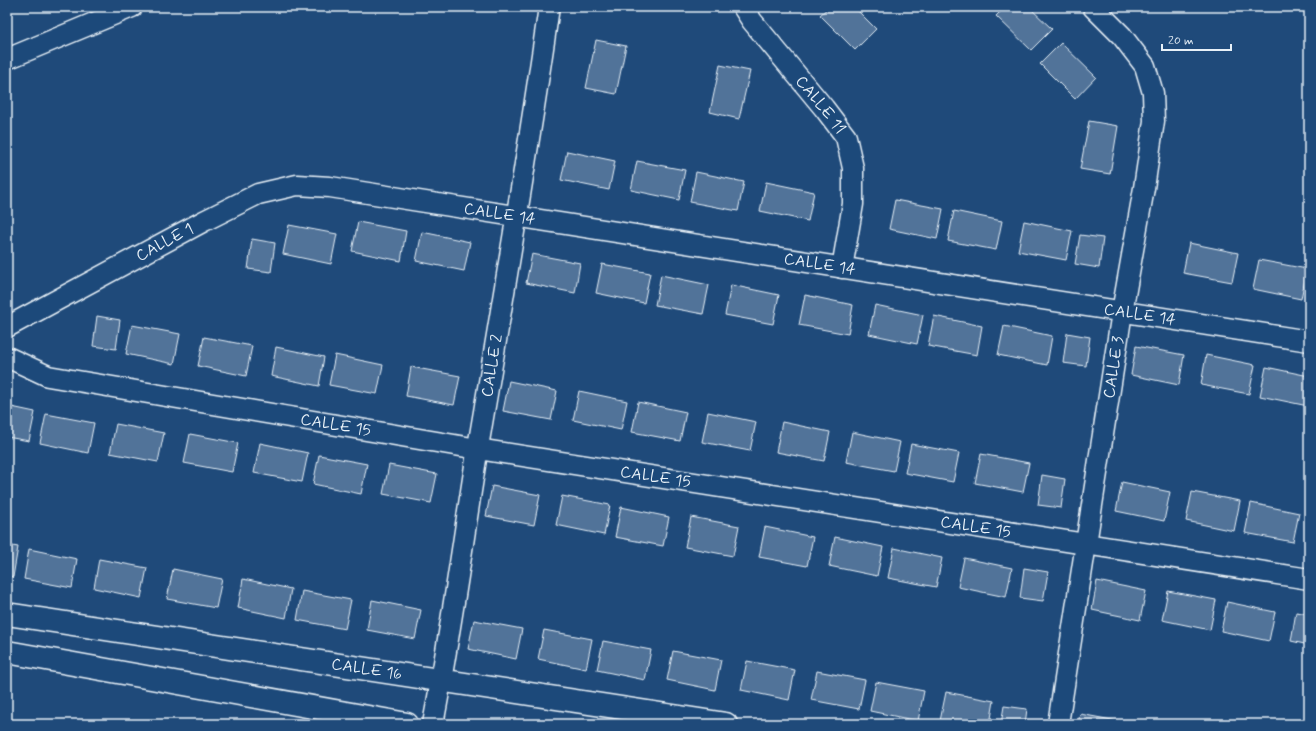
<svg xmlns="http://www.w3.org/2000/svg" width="1316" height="731" font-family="Mynerve,sans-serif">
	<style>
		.building { fill: #517399; stroke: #e8f1f8 }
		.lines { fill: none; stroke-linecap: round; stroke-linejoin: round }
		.minor-casing { stroke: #e8f1f8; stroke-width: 23 }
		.tertiary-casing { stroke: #e8f1f8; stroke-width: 25 }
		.minor { stroke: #1f4a7a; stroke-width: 20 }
		.tertiary { stroke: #1f4a7a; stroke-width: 22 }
		.labels { text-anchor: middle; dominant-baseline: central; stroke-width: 3; stroke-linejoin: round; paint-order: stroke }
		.street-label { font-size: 16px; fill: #e8f1f8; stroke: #1f4a7a }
	</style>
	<rect width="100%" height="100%" fill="#1f4a7a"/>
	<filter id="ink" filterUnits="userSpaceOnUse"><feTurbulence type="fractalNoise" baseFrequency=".025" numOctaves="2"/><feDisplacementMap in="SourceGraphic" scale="8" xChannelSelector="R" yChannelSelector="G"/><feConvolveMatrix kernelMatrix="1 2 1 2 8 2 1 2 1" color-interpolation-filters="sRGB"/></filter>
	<g filter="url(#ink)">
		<path class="building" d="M829 7H854L876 29 855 50 820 15Z
			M1005 7H1029L1052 29 1031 50 996 16Z
			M596 40 626 46 616 94 586 88Z
			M1061 43 1096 77 1075 99 1040 64Z
			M720 65 750 71 739 119 710 112Z
			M1089 121 1118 126 1110 174 1080 169Z
			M567 151 615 161 609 190 561 180Z
			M637 161 685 170 679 200 631 190Z
			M696 172 744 182 738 211 690 202Z
			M766 182 814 192 808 221 760 211Z
			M895 200 943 209 937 239 889 229Z
			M954 211 1002 221 996 250 948 241Z
			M1024 221 1072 231 1066 260 1018 251Z
			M358 222 406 231 401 261 352 251Z
			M289 225 337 234 331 264 283 254Z
			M422 232 470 242 464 271 416 261Z
			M1080 235 1103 238 1099 268 1075 264Z
			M252 239 275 243 271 272 248 269Z
			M1189 243 1238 253 1232 282 1183 273Z
			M532 254 580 263 575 293 526 283Z
			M1259 260 1307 269 1301 299 1253 289Z
			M602 264 650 273 644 303 596 293Z
			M661 275 709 285 703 314 655 305Z
			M731 285 779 295 773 324 725 315Z
			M805 295 853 305 848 334 799 325Z
			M875 305 923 315 917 344 869 334Z
			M97 316 120 320 116 349 93 346Z
			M934 316 982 326 977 355 928 346Z
			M132 325 180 334 174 364 126 354Z
			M1004 326 1052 336 1047 365 998 355Z
			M1067 333 1090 337 1086 366 1063 363Z
			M204 337 252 346 246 376 198 366Z
			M1136 346 1184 355 1179 385 1131 375Z
			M276 347 324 357 319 386 271 376Z
			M335 355 383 365 377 394 329 385Z
			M1206 355 1255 365 1249 394 1201 385Z
			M411 367 460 376 454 405 406 396Z
			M1266 367 1309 376V399L1308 406 1260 396Z
			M509 381 557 391 551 420 503 411Z
			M579 391 627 401 621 430 573 420Z
			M638 402 686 412 680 441 632 432Z
			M7 406 35 412 29 441 7 437Z
			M708 412 756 422 750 451 702 442Z
			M46 414 94 423 88 453 40 443Z
			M782 422 830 432 824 461 776 452Z
			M116 424 164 433 158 462 110 453Z
			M852 432 900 442 894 471 846 462Z
			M190 434 238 443 232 472 184 463Z
			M260 443 308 453 302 482 254 473Z
			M911 444 959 453 953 482 905 473Z
			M981 454 1029 463 1023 492 975 483Z
			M319 455 367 464 361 494 313 484Z
			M389 465 437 474 431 503 383 494Z
			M1042 475 1065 479 1061 508 1038 505Z
			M1122 482 1170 492 1164 521 1116 511Z
			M492 486 540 495 534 525 486 516Z
			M1192 492 1240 501 1234 531 1186 521Z
			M562 496 610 505 604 535 556 525Z
			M1251 503 1299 513 1293 542 1245 533Z
			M621 507 669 517 663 546 615 537Z
			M691 517 739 526 733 556 685 547Z
			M765 527 813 537 807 566 759 557Z
			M835 537 883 547 877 576 829 566Z
			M7 545 18 547 13 577 7 576Z
			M894 548 942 558 936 587 888 578Z
			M29 549 77 559 72 588 24 579Z
			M964 558 1012 568 1006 597 958 587Z
			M99 559 147 568 141 598 94 588Z
			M1024 568 1048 572 1043 601 1020 598Z
			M173 569 222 579 216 608 167 599Z
			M243 579 291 589 286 618 238 608Z
			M1097 581 1146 591 1140 620 1092 610Z
			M302 591 351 600 345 629 297 620Z
			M1168 591 1216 600 1210 630 1162 620Z
			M372 600 421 610 415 639 367 630Z
			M1227 602 1275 612 1269 641 1221 631Z
			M1296 612 1309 614V645L1291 641Z
			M474 620 522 629 516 659 468 649Z
			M544 630 592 639 586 669 538 659Z
			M603 641 651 650 645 680 597 670Z
			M673 651 721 660 715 690 667 680Z
			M747 661 795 670 789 700 741 690Z
			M817 671 865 680 859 709 811 700Z
			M876 682 924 691 918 721 870 711Z
			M946 692 994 701 990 724H954L940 721Z
			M1004 706 1027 709 1025 724H1001Z
			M1080 714 1128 723V724H1078Z"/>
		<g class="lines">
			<defs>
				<g id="minor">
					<path id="s1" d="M743 7 752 21 824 108 846 137 853 168V204L842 268"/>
					<path d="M7 59 132 7"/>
					<path id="s2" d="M7 327 204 221 258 194 297 185 330 187 1309 341"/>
					<path id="s3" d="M7 357 48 376 478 449 1309 579"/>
					<path id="s4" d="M433 724C451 632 463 539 478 447 503 300 528 154 549 7"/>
					<path id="s5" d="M1058 724 1122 312 1144 188 1154 121 1153 93 1145 66 1122 36 1093 7"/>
				</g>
				<g id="tertiary">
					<path id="s6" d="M7 614 726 724"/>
					<path d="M7 652 407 724"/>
				</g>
			</defs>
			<use href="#minor" class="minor-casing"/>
			<use href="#tertiary" class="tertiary-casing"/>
			<use href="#minor" class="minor"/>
			<use href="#tertiary" class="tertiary"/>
		</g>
	</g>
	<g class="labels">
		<g class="street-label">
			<text stroke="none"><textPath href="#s1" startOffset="125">CALLE 11</textPath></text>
			<text stroke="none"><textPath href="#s2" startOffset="529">CALLE 14</textPath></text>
			<text stroke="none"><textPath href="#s2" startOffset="179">CALLE 1</textPath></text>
			<text stroke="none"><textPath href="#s2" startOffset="853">CALLE 14</textPath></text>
			<text stroke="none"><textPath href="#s2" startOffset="1177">CALLE 14</textPath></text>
			<text stroke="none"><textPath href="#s4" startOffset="363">CALLE 2</textPath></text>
			<text stroke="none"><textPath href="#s5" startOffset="361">CALLE 3</textPath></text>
			<text stroke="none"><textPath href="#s3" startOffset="337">CALLE 15</textPath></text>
			<text stroke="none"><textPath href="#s3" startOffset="661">CALLE 15</textPath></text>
			<text stroke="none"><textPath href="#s3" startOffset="985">CALLE 15</textPath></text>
			<text stroke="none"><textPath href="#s6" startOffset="364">CALLE 16</textPath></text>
		</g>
	</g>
	<rect width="1316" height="731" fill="none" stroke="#1f4a7a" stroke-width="24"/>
	<rect x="12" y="12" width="1292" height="707" fill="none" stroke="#e8f1f8" stroke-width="1.5" filter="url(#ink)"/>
	<path d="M1162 44v6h69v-6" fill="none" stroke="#e8f1f8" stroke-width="2"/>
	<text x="1168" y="44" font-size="12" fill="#e8f1f8" stroke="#1f4a7a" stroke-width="3" paint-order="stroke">20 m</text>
</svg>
